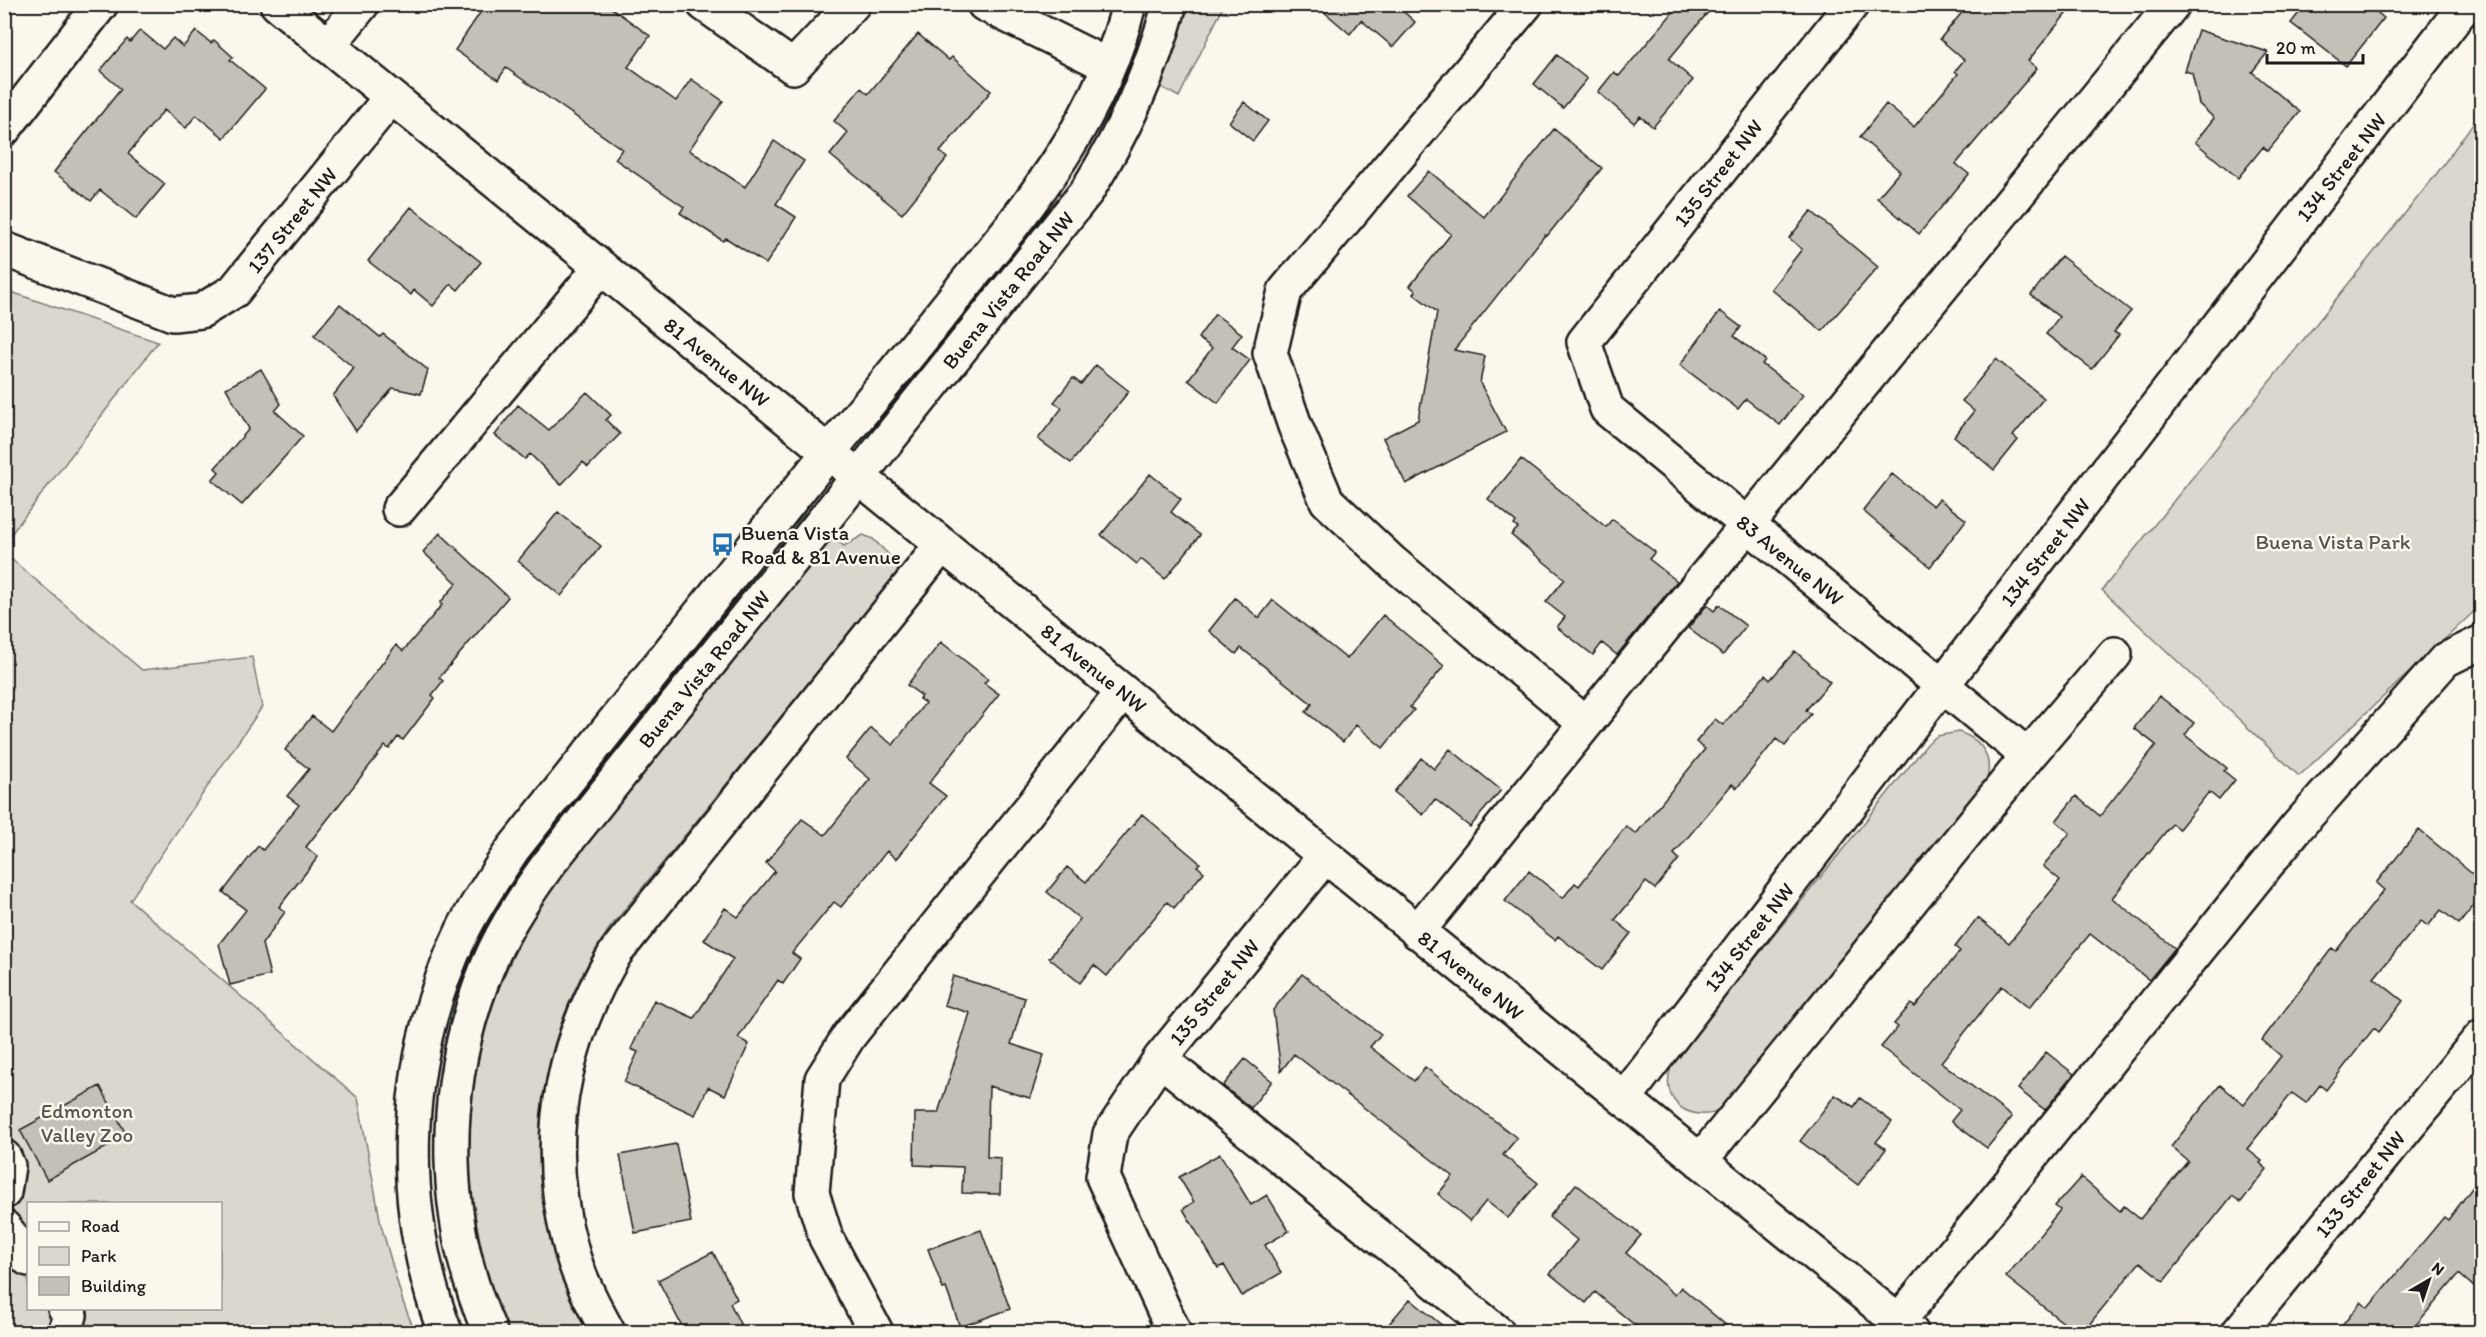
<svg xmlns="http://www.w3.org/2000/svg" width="2486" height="1337" font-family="Itim,sans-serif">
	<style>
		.green { fill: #dad7ce; stroke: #7b7a75; stroke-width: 1.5; fill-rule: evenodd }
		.building { fill: #c3c0b8; stroke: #1c1c1c; stroke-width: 1.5 }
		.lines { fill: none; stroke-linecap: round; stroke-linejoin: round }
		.minor-casing { stroke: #1c1c1c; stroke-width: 38 }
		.minor { stroke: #fbf7ec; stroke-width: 33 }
		.labels { text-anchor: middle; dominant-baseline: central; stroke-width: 5; stroke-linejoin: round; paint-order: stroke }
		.street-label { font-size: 21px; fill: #1c1c1c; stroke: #fbf7ec }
		.poi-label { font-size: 21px; fill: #1c1c1c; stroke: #fbf7ec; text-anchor: start }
		.park-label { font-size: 21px; fill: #555451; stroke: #fbf7ec }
	</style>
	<rect width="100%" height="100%" fill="#fbf7ec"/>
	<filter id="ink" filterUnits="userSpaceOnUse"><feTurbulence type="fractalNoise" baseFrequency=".0167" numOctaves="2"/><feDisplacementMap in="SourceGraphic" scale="12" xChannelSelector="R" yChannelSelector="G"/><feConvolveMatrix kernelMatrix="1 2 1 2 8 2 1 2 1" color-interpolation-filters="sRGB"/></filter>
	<g filter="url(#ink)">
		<path class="green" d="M1186 5H1224L1179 97 1161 87 1178 42Z
			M2481 112V605L2299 776 2102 590 2435 176Z
			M5 290 158 342 5 542 4 290Z
			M863 535 873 539 899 565 895 576 609 929C560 1002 534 1085 541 1173 542 1191 544 1210 548 1227 557 1264 576 1298 591 1332H509C497 1309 491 1284 484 1259 449 1122 478 991 560 877L832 537 844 546Z
			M4 553 142 670 252 657 262 707 130 900 358 1098 381 1225 403 1302 415 1332H5ZM28 1204H220V1308H28Z
			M1958 732C1985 740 1994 761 1985 786L1721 1111C1684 1124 1656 1096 1674 1060L1928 743 1937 736Z"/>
		<path class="building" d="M486 4H606L650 36 628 67 676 101 691 79 723 101 689 150 745 187 774 141 804 161 776 204 796 217 766 264 726 238 723 241 680 213 684 207 615 159 622 149 506 68 498 80 455 50Z
			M1315 4H1395L1415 22 1393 47 1361 20 1350 34Z
			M1680 4H1715L1669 59 1693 80 1653 127 1640 116 1634 123 1598 92 1614 72 1619 76Z
			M1969 4H2074L2028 61 2037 68 1956 164 1969 174 1919 234 1877 198 1900 171 1860 137 1886 104 1914 127 1958 74 1955 71 1964 60 1940 39Z
			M2306 4H2367L2384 18 2346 66 2291 23Z
			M140 30 163 49 173 38 183 47 196 31 211 43 214 40 233 57 230 60 265 89 224 138 196 115 186 128 164 110 128 154 165 184 136 219 100 190 91 201 54 172 121 89 100 71 127 39 130 42Z
			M2198 30 2268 52 2252 72 2300 112 2268 151 2263 147 2238 178 2195 142 2214 118 2199 104 2192 73 2185 71Z
			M918 34 949 60 952 57 991 91 940 152 947 158 902 214 830 155 848 133 834 121 861 88 868 94Z
			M1557 55 1587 79 1563 108 1534 84Z
			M1244 102 1268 121 1253 141 1229 122Z
			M1554 129 1602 168 1547 236 1545 235 1454 350 1485 356 1480 383 1506 432 1406 484 1383 438 1418 420 1437 312 1414 294 1416 291 1410 286 1451 234 1407 196 1429 171 1484 217Z
			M411 207 481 262 458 290 451 284 433 306 414 290 411 295 368 261Z
			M1811 211 1878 267 1822 331 1771 289 1802 249 1789 238Z
			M2061 256 2131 311 2114 332 2119 335 2092 369 2046 334 2059 317 2031 295Z
			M340 304 380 337 383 334 428 370 421 394 393 388 356 431 333 396 354 368 314 335Z
			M1720 311 1741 327 1734 336 1765 360 1762 364 1803 395 1780 425 1746 399 1738 409 1680 365Z
			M1215 314 1242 334 1232 347 1250 360 1218 403 1188 380 1212 348 1198 338Z
			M1996 359 2044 398 2013 436 2018 440 1994 470 1954 436 1974 411 1962 401Z
			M1096 365 1129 391 1071 463 1038 439 1062 408 1054 402 1073 378 1081 384Z
			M261 369 281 404 275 411 303 436 242 505 212 480 219 472 215 468 249 429 226 388Z
			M587 392 611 415 606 420 620 434 588 467 583 462 561 485 530 454 525 459 495 435 518 405 549 430Z
			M1521 459 1606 527 1612 519 1655 552 1649 559 1677 581 1617 655 1602 643 1593 655 1557 627 1565 617 1546 602 1565 579 1511 535 1518 528 1514 525 1516 522 1488 499Z
			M1150 474 1181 499 1171 512 1200 535 1165 579 1141 559 1137 564 1101 535Z
			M1892 474 1933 506 1939 499 1966 520 1930 567 1863 511Z
			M558 512 601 546 561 596 518 561Z
			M440 533 508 597 439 678 443 681 432 695 435 698 403 740 398 737 389 749 385 746 306 847 318 857 279 907 285 912 262 944 270 975 230 985 219 944 246 910 223 892 258 846 263 850 299 805 287 796 309 769 285 750 312 716 331 731 396 645 403 651 442 605 440 603 457 583 423 552Z
			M1235 598 1259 618 1273 600 1347 659 1383 615 1444 666 1410 707 1414 710 1383 748 1356 725 1343 742 1306 712 1312 704 1241 648 1236 654 1209 631Z
			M1707 605 1714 611 1719 605 1746 626 1723 655 1688 628Z
			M941 642 988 679 984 683 999 694 929 783 946 796 896 859 887 851 841 907 834 902 792 953 800 959 783 984 778 980 738 1038 749 1044 725 1095 708 1087 695 1115 624 1082 638 1052 631 1049 654 1000 694 1018 733 959 704 940 725 908 738 917 775 871 766 863 802 819 825 835 870 779 846 759 871 728 893 745 925 703 919 699 922 696 907 685Z
			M1795 651 1830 682 1806 710 1811 714 1785 746 1776 739 1737 788 1732 784 1674 854 1679 859 1655 889 1646 882 1615 920 1631 933 1602 970 1558 936 1555 940 1505 901 1529 871 1563 898 1575 883 1579 886 1626 826 1636 834 1705 749 1696 742 1715 719 1723 725 1765 675 1770 680Z
			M2159 696 2194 723 2185 735 2227 768 2224 771 2235 780 2219 800 2209 792 2179 829 2172 824 2112 898 2175 948 2149 980 2090 934 2029 1008 2002 986 1941 1062 2012 1117 1987 1148 1951 1121 1960 1110 1881 1047 1898 1027 1894 1024 1911 1004 1915 1007 1960 951 1955 947 1978 918 2009 943 2060 880 2043 866 2070 833 2056 821 2076 796 2100 816 2156 745 2134 728Z
			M1450 749 1501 790 1470 827 1435 799 1423 815 1394 792 1421 758 1434 769Z
			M1142 814 1200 863 1197 866 1204 872 1174 908 1167 902 1107 976 1094 965 1080 983 1049 958 1080 919 1047 892 1067 867 1086 882Z
			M2419 830 2481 881V897L2459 924 2441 910 2428 926 2421 921 2374 978 2403 1001 2379 1032 2374 1028 2326 1090 2320 1085 2306 1103 2292 1093 2247 1149 2262 1161 2260 1163 2267 1169 2241 1202 2232 1196 2164 1281 2140 1262 2083 1332H2075L2006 1277 2060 1210 2055 1206 2081 1177 2120 1211 2124 1206 2140 1219 2188 1161 2171 1147 2220 1085 2244 1104 2281 1056 2262 1040 2332 948 2336 951 2384 890 2376 883Z
			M1302 974 1381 1034 1370 1047 1414 1081 1425 1067 1517 1138 1503 1155 1538 1183 1508 1218 1486 1201 1470 1221 1438 1194 1453 1176 1294 1054 1281 1071 1273 1010Z
			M953 976 1025 998 1011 1044 1044 1055 1030 1098 989 1086 987 1157 1001 1158 1000 1194 962 1193 963 1167 914 1165 915 1113H938L970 1013 944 1005Z
			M2046 1052 2074 1074 2045 1110 2018 1089Z
			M1245 1059 1272 1081 1251 1108 1223 1086Z
			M100 1086 127 1136 47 1180 20 1130Z
			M1835 1095 1854 1107 1860 1098 1892 1122 1876 1142 1886 1149 1858 1185 1800 1141Z
			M676 1144 691 1222 635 1233 620 1155Z
			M1220 1154 1251 1205 1267 1195 1289 1231 1265 1245 1281 1273 1242 1296 1224 1265 1218 1268 1183 1209 1194 1202 1179 1177Z
			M2481 1176V1293L2459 1274 2410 1332H2337L2361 1302 2368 1308 2444 1217 2448 1220Z
			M1576 1184 1641 1235 1626 1253 1675 1295 1681 1287 1734 1332H1643L1595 1292 1586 1303 1550 1274 1577 1240 1549 1217Z
			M981 1230 1010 1309 960 1327 946 1288 943 1289 928 1249Z
			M713 1252 737 1299 730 1303 744 1332H685L658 1280Z
			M1410 1299 1450 1332H1382Z"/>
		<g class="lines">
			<defs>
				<path id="minor" d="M277 4 1911 1332
					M704 4 793 67 853 4
					M984 4 1109 66
					M1526 4 1285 291 1270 353 1295 426 1327 501 1392 562 1585 723
					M1852 4 1584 342 1607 409 2028 756
					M328 46 362 4
					M4 129 101 4
					M4 249 173 314 201 311 234 291 391 97
					M399 509 601 267
					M1417 932C1667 621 1921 314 2173 4
					M1160 1059 1497 1332
					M1624 1099 2466 4
					M4 1157 8 1166 4 1192
					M1700 1161 2028 756 2115 654
					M4 1227 28 1259
					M1898 1322 2297 827 2445 660 2482 642
					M65 1332 70 1315 65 1308
					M445 1332C396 1202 402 1056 463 930 477 902 495 876 513 849 620 716 725 581 832 448 876 395 919 342 962 288 1033 201 1102 117 1129 4
					M490 1332C441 1222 440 1093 482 981 497 939 521 902 547 866L1087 191C1125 129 1150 75 1170 4
					M608 1332C594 1306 579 1279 571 1249 542 1144 560 1045 616 952L942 545
					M876 1332 826 1238 812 1193 822 1079 849 1036 1123 692
					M1174 1332 1103 1177 1110 1134 1160 1059 1325 856
					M2239 1332 2482 1036"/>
			</defs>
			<use href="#minor" class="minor-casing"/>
			<use href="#minor" class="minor"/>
		</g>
	</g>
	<defs>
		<symbol id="bus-bare" viewBox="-9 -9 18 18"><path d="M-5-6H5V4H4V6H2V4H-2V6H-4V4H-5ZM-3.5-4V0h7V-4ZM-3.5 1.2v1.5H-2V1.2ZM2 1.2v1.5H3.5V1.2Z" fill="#1f6fb2" stroke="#fbf7ec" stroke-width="2.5" paint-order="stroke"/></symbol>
	</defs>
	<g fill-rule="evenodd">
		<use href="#bus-bare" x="706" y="528" width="33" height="33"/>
	</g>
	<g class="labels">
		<g class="street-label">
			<text transform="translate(2341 167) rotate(-52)">134 Street NW</text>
			<text transform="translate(1718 173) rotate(-52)">135 Street NW</text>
			<text transform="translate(292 220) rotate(-51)">137 Street NW</text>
			<text transform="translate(1008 290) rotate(-51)">Buena Vista Road NW</text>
			<text transform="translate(717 362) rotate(39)">81 Avenue NW</text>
			<text transform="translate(2045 552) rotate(-52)">134 Street NW</text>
			<text transform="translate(1790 560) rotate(39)">83 Avenue NW</text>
			<text transform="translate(1094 668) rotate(39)">81 Avenue NW</text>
			<text transform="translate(704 669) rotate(-51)">Buena Vista Road NW</text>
			<text transform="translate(1749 937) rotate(-52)">134 Street NW</text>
			<text transform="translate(1471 975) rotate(39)">81 Avenue NW</text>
			<text transform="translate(1214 992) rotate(-51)">135 Street NW</text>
			<text transform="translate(2360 1184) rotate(-51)">133 Street NW</text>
		</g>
		<g class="poi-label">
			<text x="741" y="532">Buena Vista<tspan x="741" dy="24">Road &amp; 81 Avenue</tspan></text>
		</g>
		<g class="park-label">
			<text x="2333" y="541">Buena Vista Park</text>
			<text x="87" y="1110">Edmonton<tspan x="87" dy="24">Valley Zoo</tspan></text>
		</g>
	</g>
	<rect width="2486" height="1337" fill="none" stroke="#fbf7ec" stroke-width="24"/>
	<rect x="12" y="12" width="2462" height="1313" fill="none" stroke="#1c1c1c" stroke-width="2" filter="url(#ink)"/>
	<rect x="27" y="1202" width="195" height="108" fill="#fbf7ec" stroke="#a29f99" stroke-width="1.5"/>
	<rect x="39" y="1222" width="30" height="9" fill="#fbf7ec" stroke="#a29f99" stroke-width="1.5"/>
	<text x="81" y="1232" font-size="18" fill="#1c1c1c">Road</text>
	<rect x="39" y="1247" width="30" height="18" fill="#dad7ce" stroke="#a29f99" stroke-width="1.5"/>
	<text x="81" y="1262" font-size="18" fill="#1c1c1c">Park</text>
	<rect x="39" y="1277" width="30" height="18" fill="#c3c0b8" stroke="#a29f99" stroke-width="1.5"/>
	<text x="81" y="1292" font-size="18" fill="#1c1c1c">Building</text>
	<g transform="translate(2429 1280) rotate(39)" stroke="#fbf7ec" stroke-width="4.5" paint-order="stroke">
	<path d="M0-4.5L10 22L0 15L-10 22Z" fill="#1c1c1c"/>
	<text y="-9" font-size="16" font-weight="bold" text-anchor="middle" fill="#1c1c1c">N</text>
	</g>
	<path d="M2267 54v9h96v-9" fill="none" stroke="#1c1c1c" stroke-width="3"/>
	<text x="2276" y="54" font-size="18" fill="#1c1c1c" stroke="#fbf7ec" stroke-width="4.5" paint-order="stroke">20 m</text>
</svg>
